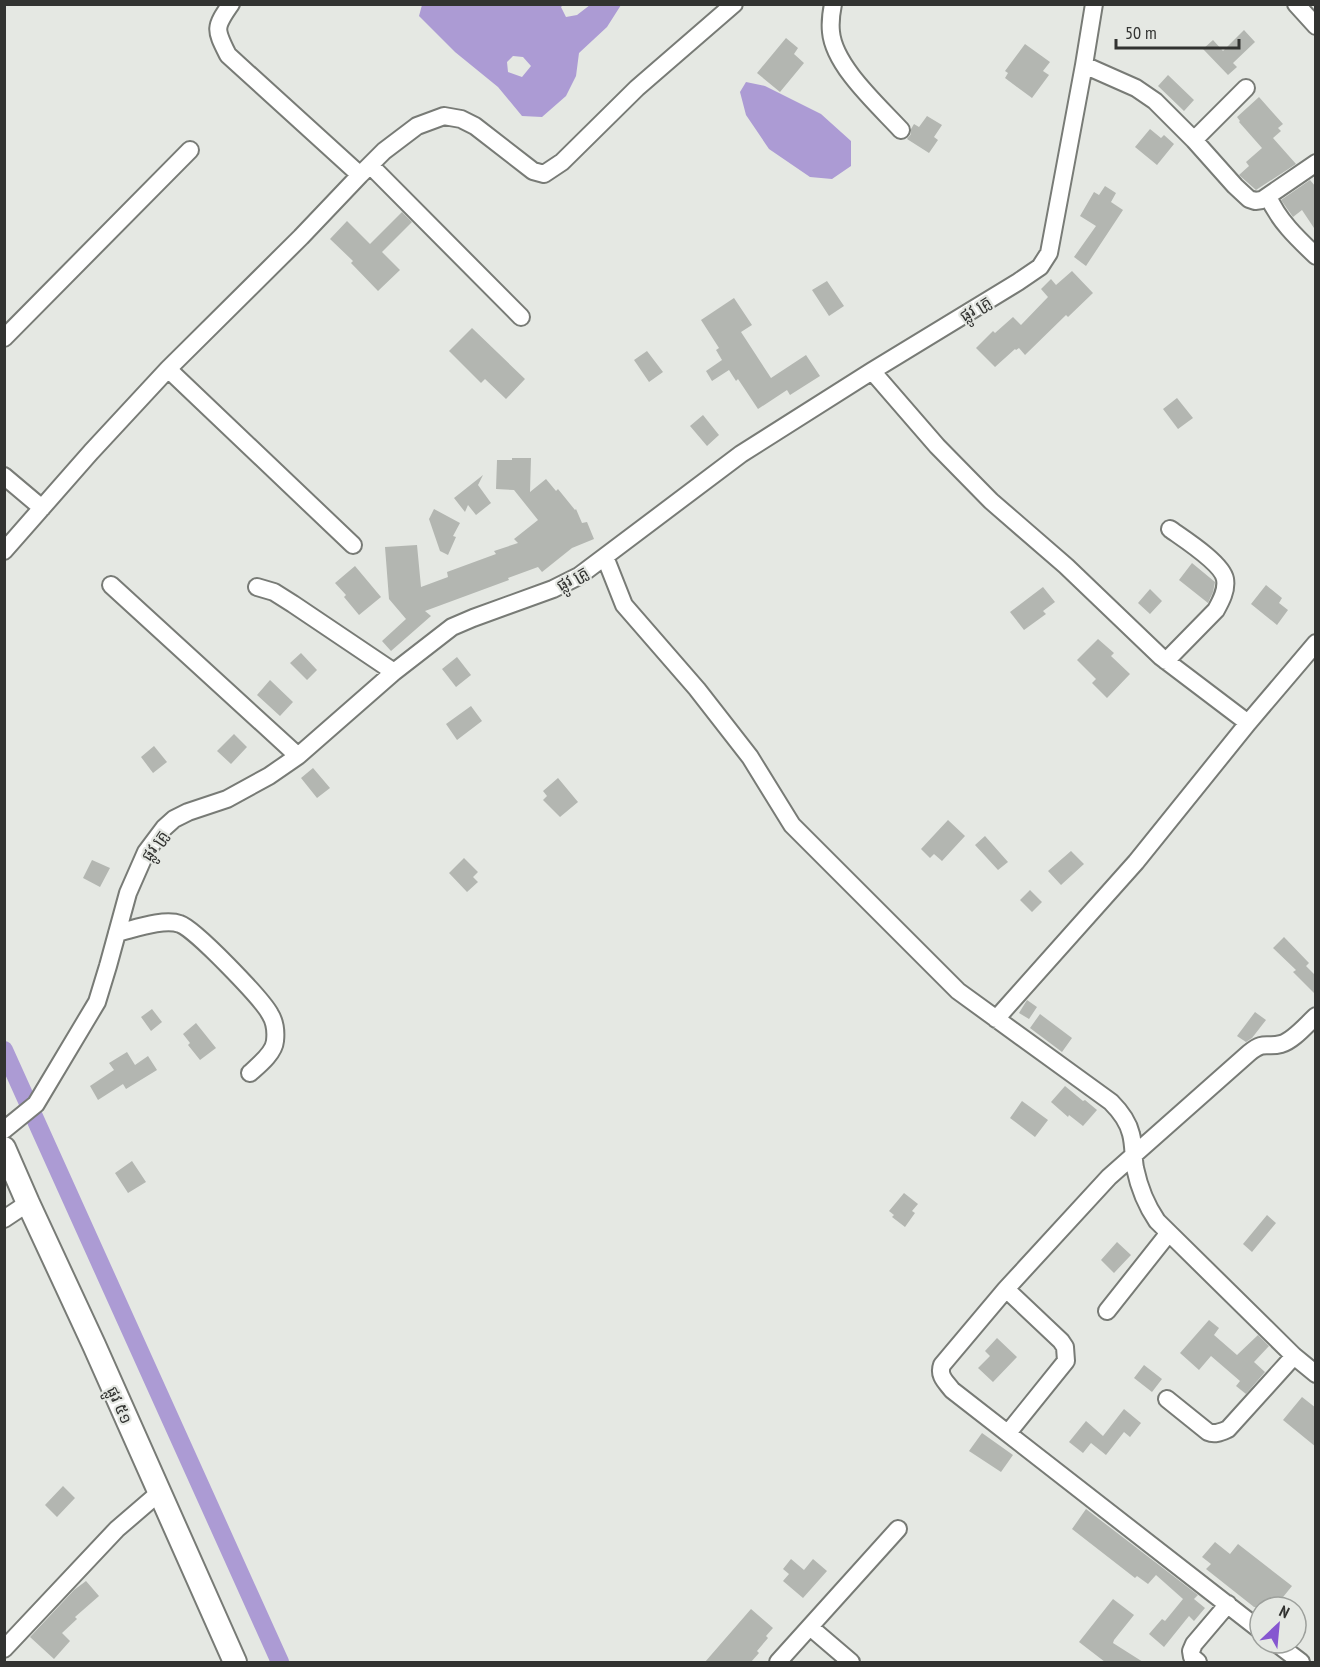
<svg xmlns="http://www.w3.org/2000/svg" width="1320" height="1667" font-family="'PT Sans Narrow','Noto Sans Khmer',sans-serif">
	<style>
		.water { fill: #ac9bd4; fill-rule: evenodd }
		.lines { fill: none; stroke-linecap: round; stroke-linejoin: round }
		.canal { stroke: #ac9bd4; stroke-width: 18 }
		.building { fill: #b3b6b1 }
		.street-casing { stroke: #787b76; stroke-width: 20 }
		.secondary-casing { stroke: #787b76; stroke-width: 26 }
		.street { stroke: #fff; stroke-width: 16 }
		.secondary { stroke: #fff; stroke-width: 22 }
		.labels { text-anchor: middle; dominant-baseline: central; stroke-width: 4.5; stroke-linejoin: round; paint-order: stroke }
		.street-label { font-size: 16px; fill: #323331; stroke: #e5e8e3 }
	</style>
	<rect width="100%" height="100%" fill="#e5e8e3"/>
	<path class="water" d="M422 5H563L561 7 566 17 577 15 590 5H621L607 27 579 53 576 76 566 96 542 117 522 116 498 87 455 52 419 16ZM513 56 523 57 531 66 522 77 508 72 507 62Z
		M746 82 765 86 821 114 851 141V166L832 179 810 177 769 149 746 115 740 92Z"/>
	<g class="lines">
		<path class="canal" d="M4 1050 280 1662"/>
	</g>
	<path class="building" d="M1244 30 1255 42 1233 63 1237 67 1228 75 1203 49 1213 40 1223 51Z
		M786 38 798 48 794 54 804 63 780 92 757 73Z
		M1025 44 1050 62 1043 71 1049 75 1032 98 1005 78 1008 73 1005 71Z
		M1168 75 1194 100 1184 111 1158 86Z
		M1259 97 1283 124 1278 128 1281 131 1273 138 1296 164 1256 190 1239 175 1249 166 1246 162 1262 148 1239 122 1240 121 1237 117Z
		M927 116 942 125 934 137 938 140 929 153 907 139 911 134V129L914 124 919 127Z
		M1150 129 1161 138 1164 135 1174 144 1157 165 1135 147Z
		M1310 180 1316 187V231L1302 210 1293 217 1281 200Z
		M1105 186 1116 193 1111 202 1123 210 1086 266 1074 257 1096 226 1080 216 1094 192 1099 195Z
		M402 212 412 222 382 252 400 270 378 291 351 263 353 261 330 239 347 221 370 244Z
		M1072 271 1093 293 1068 317 1066 315 1025 355 1019 348 1016 350 1015 349 995 367 976 348 993 331 995 333 1013 317 1021 325 1048 297 1041 289 1051 279 1056 285Z
		M827 281 844 306 829 316 812 290Z
		M734 298 752 325 741 332 771 378 806 355 820 376 790 395 787 390 758 409 738 379 736 381 729 370 712 381 706 371 722 360 716 350 719 348 701 320Z
		M472 328 525 379 506 399 485 379 481 383 449 351Z
		M647 351 663 372 649 382 634 360Z
		M1177 398 1193 418 1178 429 1163 409Z
		M703 415 719 435 707 446 690 426Z
		M512 458H531L530 492 546 479 556 491 558 489 575 510 576 509 582 523 587 522 594 539 572 548 542 572 538 567 508 578 509 580 425 611 431 616 391 651 382 641 406 619 389 599 385 547 417 545 421 587 448 577 447 572 496 554 494 551 518 543 514 539 538 520 514 490 496 489 497 460H512Z
		M483 475 478 485 491 503 476 515 468 505 465 512 454 498Z
		M434 509 460 523 453 536 456 537 448 555 440 551 429 519Z
		M1192 563 1215 582 1213 592 1208 603 1179 580Z
		M355 566 381 597 359 615 344 597 346 595 335 583Z
		M1266 585 1282 598 1279 603 1288 610 1277 625 1251 604Z
		M1043 587 1055 602 1043 611 1046 614 1024 630 1010 612Z
		M1150 589 1162 601 1150 614 1138 603Z
		M1098 639 1114 653 1111 656 1130 674 1107 698 1092 683 1096 679 1077 660Z
		M301 653 317 670 307 680 290 663Z
		M457 657 471 675 456 687 442 669Z
		M270 680 293 702 280 716 257 695Z
		M471 706 482 721 457 740 446 724Z
		M234 734 247 747 231 764 217 751Z
		M154 746 167 762 153 773 141 757Z
		M313 768 330 788 317 798 301 778Z
		M558 778 578 802 560 817 543 800 547 796 543 791Z
		M948 820 965 836 942 861 934 854 930 858 921 849Z
		M985 836 1008 862 998 870 975 845Z
		M1071 851 1084 864 1061 885 1048 871Z
		M464 858 478 872 473 877 478 882 467 892 449 873Z
		M92 860 110 868 100 887 83 878Z
		M1030 890 1042 902 1032 912 1020 900Z
		M1284 937 1309 963 1306 966 1316 976V995L1293 972 1296 970 1273 948Z
		M1027 1000 1037 1007 1029 1019 1019 1013Z
		M152 1009 162 1022 151 1031 141 1017Z
		M1255 1012 1266 1020 1252 1038 1246 1042 1237 1036Z
		M1040 1014 1072 1038 1062 1052 1030 1028Z
		M196 1023 216 1048 200 1060 188 1045 190 1043 183 1034Z
		M127 1052 135 1065 148 1056 157 1070 126 1089 123 1084 98 1100 90 1086 114 1070 109 1063Z
		M1065 1086 1083 1101 1085 1100 1097 1110 1083 1126 1069 1115 1068 1117 1051 1102Z
		M1022 1101 1048 1120 1035 1137 1010 1118Z
		M132 1161 146 1182 128 1193 115 1173Z
		M904 1193 918 1204 912 1211 915 1213 905 1227 892 1217 894 1215 889 1211Z
		M1267 1215 1276 1223 1252 1252 1243 1244Z
		M1117 1242 1131 1255 1114 1273 1101 1260Z
		M1209 1320 1219 1328 1214 1335 1237 1355 1258 1335 1269 1346 1254 1362 1265 1372 1246 1394 1236 1386 1240 1381 1211 1356 1199 1370 1180 1353Z
		M997 1338 1017 1357 993 1382 978 1368 990 1356 985 1351Z
		M1144 1365 1162 1379 1152 1392 1134 1378Z
		M1302 1397 1316 1408V1447L1283 1420Z
		M1124 1409 1141 1423 1130 1437 1124 1432 1106 1455 1091 1443 1083 1453 1069 1442 1086 1421 1103 1436Z
		M982 1433 1013 1455 1001 1472 969 1451Z
		M63 1486 75 1498 57 1517 45 1505Z
		M1086 1509 1198 1595 1194 1599 1205 1608 1194 1621 1189 1616 1164 1647 1149 1634 1162 1619 1165 1621 1183 1599 1156 1575 1148 1584 1137 1576 1135 1578 1072 1529Z
		M1215 1542 1230 1554 1238 1544 1292 1586 1275 1607H1254L1206 1569 1211 1564 1202 1557Z
		M791 1559 804 1570 813 1559 827 1571 803 1598 783 1581 789 1574 783 1569Z
		M86 1581 99 1596 75 1617 77 1619 62 1633 70 1641 54 1659 30 1637 74 1590Z
		M1113 1599 1134 1615 1114 1640 1113 1643 1143 1662H1105L1079 1642Z
		M751 1609 773 1628 766 1636 768 1638 757 1651 759 1653 751 1662H705Z"/>
	<g class="lines">
		<defs>
			<path id="street" d="M231 4C214 28 215 29 228 55L360 175
				M833 4C831 14 830 23 831 32 834 66 878 105 901 130
				M1296 4 1316 26
				M1084 65 1136 88 1155 101 1194 140 1235 186 1249 199 1255 201 1262 200 1316 163
				M1194 140 1246 88
				M370 165 521 317
				M1268 196C1278 220 1297 238 1316 256
				M4 338 190 150
				M168 369 353 545
				M872 371 937 446 991 501 1066 566 1161 657 1248 723
				M4 476 42 508
				M4 551 91 452 168 369 301 237 360 175 384 151 417 126 444 116 461 119 475 126 533 171 544 174 562 162 637 88 734 4
				M605 557 624 605 697 689 750 757 792 825 958 991 1111 1102C1120 1111 1128 1121 1131 1134 1134 1145 1133 1157 1135 1168 1139 1187 1146 1205 1157 1221L1294 1356 1316 1374
				M111 585 298 756
				M257 587 274 592 293 604 394 672
				M1166 661 1216 610C1221 601 1227 590 1225 579 1222 563 1184 539 1170 529
				M117 933C134 929 164 918 180 924 195 929 262 999 270 1014 275 1022 276 1032 275 1041 274 1053 259 1065 250 1073
				M996 1019 1136 862 1248 723 1316 643
				M4 1130 36 1104 97 1002 108 966 128 893 146 852 164 828 174 819 188 812 227 799 269 776 298 756 394 672 452 627 473 618 553 589 579 576 741 454 872 371 1018 282 1040 267 1049 253 1084 65 1094 4
				M4 1219 28 1203
				M1006 1289 1061 1341 1065 1347 1066 1361 1008 1433
				M1107 1311 1168 1234
				M1167 1399 1208 1432C1215 1435 1221 1432 1228 1429L1294 1356
				M810 1627 851 1662
				M1260 1630 952 1390C946 1382 938 1376 942 1365L1006 1289 1109 1177 1249 1053C1265 1040 1266 1048 1281 1044 1293 1041 1307 1024 1316 1016
				M1276 1643 1301 1662
				M4 1649 117 1529 160 1492
				M778 1662 898 1529
				M1198 1662 1192 1657 1191 1651 1194 1644 1228 1604"/>
			<path id="secondary" d="M4 1148 28 1203 94 1345 235 1662"/>
		</defs>
		<use href="#street" class="street-casing"/>
		<use href="#secondary" class="secondary-casing"/>
		<use href="#street" class="street"/>
		<use href="#secondary" class="secondary"/>
	</g>
	<g class="labels">
		<g class="street-label">
			<text transform="translate(975 308) rotate(-32)">ផ្លូវ គ្រូ</text>
			<text transform="translate(572 578) rotate(-30)">ផ្លូវ គ្រូ</text>
			<text transform="translate(154 845) rotate(-56)">ផ្លូវ គ្រូ</text>
			<text transform="translate(120 1405) rotate(66)">ផ្លូវ ៥១</text>
		</g>
	</g>
	<rect width="1320" height="1667" fill="none" stroke="#323331" stroke-width="12"/>
	<g transform="translate(1278 1625) rotate(26)"><circle r="28" fill="#e5e8e3" stroke="#9da09c" stroke-width="1.5"/>
	<path d="M0-4.5L10 22L0 15L-10 22Z" fill="#8657d0"/>
	<text y="-9" font-size="16" font-weight="bold" text-anchor="middle" fill="#323331">N</text>
	</g>
	<path d="M1116 39v9h123v-9" fill="none" stroke="#323331" stroke-width="3"/>
	<text x="1125" y="39" font-size="18" fill="#323331" stroke="#e5e8e3" stroke-width="4.5" paint-order="stroke">50 m</text>
</svg>
